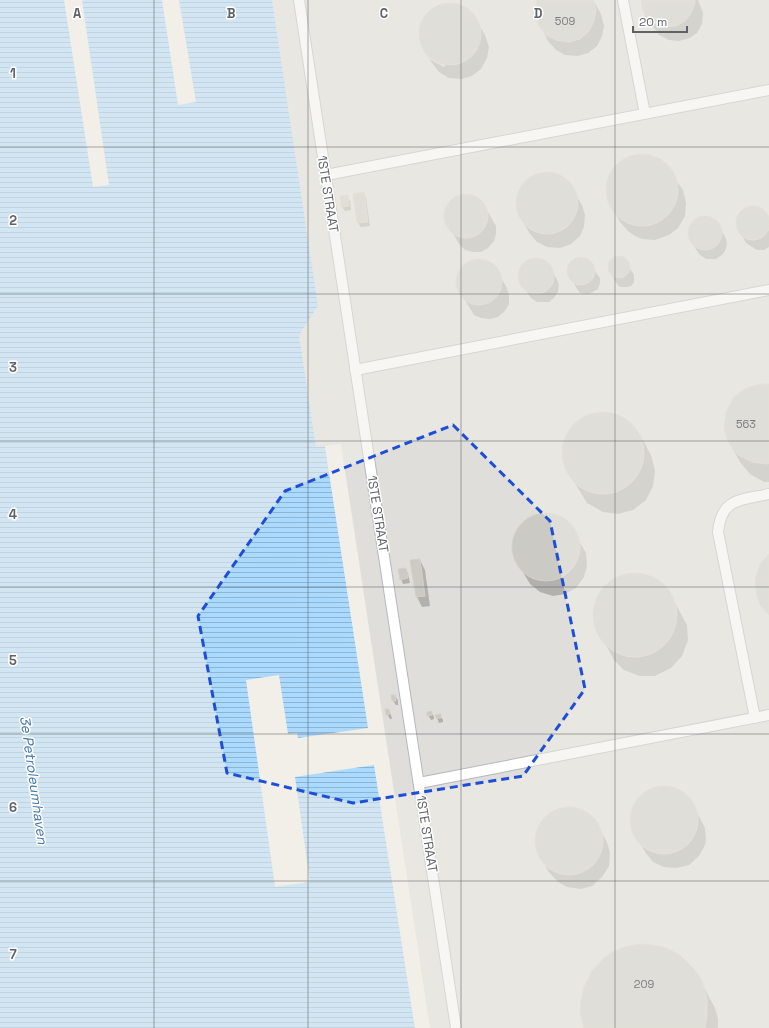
<svg xmlns="http://www.w3.org/2000/svg" width="769" height="1028" font-family="'Space Grotesk',sans-serif">
	<style>
		.industrial { fill: #e0deda }
		.water { fill: url(#water-rules) }
		.pier { fill: #f1efe8 }
		.shadow { fill: #0003 }
		.building { fill: #cccac5; stroke: #d6d1c6 }
		.lines { fill: none; stroke-linecap: round; stroke-linejoin: round }
		.service-casing { stroke: #b5b8bc; stroke-width: 12 }
		.service { stroke: #fff; stroke-width: 10 }
		.marked { fill: none; stroke: #1d4ed8; stroke-width: 3; stroke-dasharray: 8 5; stroke-linejoin: round }
		.grid { fill: none; stroke: #5f6368; stroke-width: 1; stroke-opacity: 0.55 }
		.labels { text-anchor: middle; dominant-baseline: central; stroke-width: 3; stroke-linejoin: round; paint-order: stroke }
		.number-label { font-size: 11px; fill: #7a7d7f }
		.street-label { font-size: 13px; fill: #5f6368; stroke: #fff }
		.water-label { font-size: 14px; font-style: italic; fill: #4174aa; stroke: #fff }
		.grid-label { font-size: 13px; text-anchor: middle; font-weight: bold; fill: #5f6368; stroke: #fff; stroke-width: 3; stroke-linejoin: round; paint-order: stroke }
	</style>
	<defs>
		<pattern id="water-rules" width="6" height="5" patternUnits="userSpaceOnUse"><rect width="6" height="5" fill="#aadaff"/><path d="M0 2.5h6" fill="none" stroke="#8eb4d2"/></pattern>
	</defs>
	<rect width="100%" height="100%" fill="#f1efe8"/>
	<path class="industrial" d="M272 0H769V1028H430L341 444 316 447 299 335 318 306Z"/>
	<path class="water" d="M0 0H272L318 306 299 335 316 447 325 446 415 1028H0Z"/>
	<path class="pier" d="M64 0H82L109 185 93 187Z
		M162 0H179L196 102 178 105Z
		M325 446H327L417 1028H415L374 765 295 777 310 882 275 887 246 680 279 675 288 734 297 733 298 738 368 728Z"/>
	<path class="shadow" d="M539 0H593L601 14 604 26 602 36 597 46 588 53 578 56 565 55 556 50 548 41 540 25Z
		M642 0H698L703 13 702 24 697 33 690 38 679 41 669 40 659 35 654 28 645 13Z
		M447 4 459 5 469 11 476 20 485 35 489 47 487 58 481 69 472 76 462 79 449 78 439 72 429 59 444 67 445 65 428 57 423 47 420 36 421 24 427 14 437 7Z
		M640 155H648L654 157 665 164 683 190 686 203 685 216 678 228 669 235 655 240 642 239 635 236 629 232 620 222 611 206 607 193 609 179 615 167 626 159Z
		M544 174 556 175 564 179 573 190 582 205 585 215 584 227 580 236 571 244 560 248 547 247 537 242 530 234 521 218 517 207 519 194 524 184 532 178Z
		M363 193 366 198 370 226 361 227 358 223 354 195Z
		M461 195H470L476 197 483 203 496 226V234L494 241 488 248 481 252H473L465 250 459 244 446 221V213L448 205 454 199Z
		M347 196 350 201 351 210 345 211 342 207Z
		M754 206 761 208 765 211 769 217V247L764 250H757L746 243 738 228 737 221 740 214 744 209Z
		M708 217 713 219 718 223 726 239 727 244 725 251 722 255 716 259H706L699 254 689 238V231L691 225 695 220 700 218Z
		M616 257 623 258 634 275V282L631 286 627 287H620L617 284 609 270 610 262Z
		M582 258 587 260 600 278V283L598 289 589 294 580 293 577 289 569 274 570 265 573 261Z
		M535 259H541L547 264 557 279 559 285 558 292 554 298 549 302H537L531 298 521 283 519 277 520 270 526 262Z
		M478 260 487 262 493 265 507 288 509 296V304L504 312 498 317 490 319 481 318 474 315 460 292 457 284 458 276 462 269 469 263Z
		M769 386V482H764L750 474 740 462 729 442Z
		M601 413 617 415 631 424 640 435 651 455 655 471 653 486 646 500 633 510 618 514 603 512 587 503 567 470 563 456 565 439 573 426 587 416Z
		M549 515 560 518 570 525 586 553 587 566 584 577 576 588 565 594 553 596 540 592 530 584 514 557 513 544 517 531 526 521 536 516Z
		M420 560 425 570 430 606 422 607 417 597Z
		M406 569 408 574 410 583 403 584 401 579Z
		M642 574 657 580 668 590 687 625 688 640 682 656 671 668 655 676H640L624 670 614 660 595 625 594 610 600 595 611 582 627 575Z
		M395 696 398 700V705H396L393 701Z
		M389 710 391 715 392 719H390L387 714Z
		M431 712 434 717V719L431 720 428 715Z
		M440 715 443 720V722L439 723 437 718 436 716Z
		M658 788H670L682 792 691 801 705 828 706 839 705 845 699 856 689 865 676 868 664 867 653 862 645 852 633 829 632 816 637 802 645 793Z
		M566 808H574L580 810 591 816 607 842 610 853 609 866 602 877 592 886 581 889 567 887 558 882 548 871 540 855 536 843 538 831 543 820 554 812Z
		M698 976 715 1008 718 1019V1028H586Z"/>
	<path class="building" d="M537 0H593L596 10 594 21 589 31 580 39 569 42 556 40 546 35 539 26 535 14Z
		M641 0H695V3L691 13 685 21 676 26 664 27 654 23 646 17 642 8Z
		M419 34a31 31 0 1 1 62 0a31 31 0 1 1-62 0Z
		M606 190a36 36 0 1 1 72 0a36 36 0 1 1-72 0Z
		M516 203a31 31 0 1 1 62 0a31 31 0 1 1-62 0Z
		M364 192 368 222 357 223 353 194Z
		M444 216a22 22 0 1 1 44 0a22 22 0 1 1-44 0Z
		M348 195 349 206 341 207 340 196Z
		M736 223a17 17 0 1 1 34 0a17 17 0 1 1-34 0Z
		M688 233a17 17 0 1 1 34 0a17 17 0 1 1-34 0Z
		M608 267a11 11 0 1 1 22 0a11 11 0 1 1-22 0Z
		M567 271a14 14 0 1 1 28 0a14 14 0 1 1-28 0Z
		M518 276a18 18 0 1 1 36 0a18 18 0 1 1-36 0Z
		M456 282a23 23 0 1 1 46 0a23 23 0 1 1-46 0Z
		M760 384H769V463L767 464 752 462 738 455 728 442 724 428 726 412 734 397 746 388Z
		M562 453a41 41 0 1 1 82 0a41 41 0 1 1-82 0Z
		M512 547a34 34 0 1 1 68 0a34 34 0 1 1-68 0Z
		M769 554V615L760 605 757 597 755 580 760 564Z
		M420 559 425 596 416 597 410 560Z
		M406 568 408 578 400 580 398 569Z
		M593 615a42 42 0 1 1 84 0a42 42 0 1 1-84 0Z
		M391 695H395L396 701H392Z
		M385 709H389L390 714 386 715Z
		M432 711V715L427 716V712Z
		M441 714V718H436L435 715Z
		M630 820a34 34 0 1 1 68 0a34 34 0 1 1-68 0Z
		M535 841a34 34 0 1 1 68 0a34 34 0 1 1-68 0Z
		M641 944 653 945 667 948 681 956 695 970 702 981 707 999V1016L705 1028H584L580 1013 581 1000 584 987 592 971 604 958 614 951 627 946Z"/>
	<g class="lines">
		<defs>
			<path id="service" d="M299 0 456 1028
				M623 0 645 114
				M326 175 769 90
				M355 370 769 290
				M755 718 718 532C721 498 741 500 769 494
				M419 783 769 715"/>
		</defs>
		<use href="#service" class="service-casing"/>
		<use href="#service" class="service"/>
	</g>
	<path d="M0 0H769V1028H0ZM453 425 550 521 585 689 523 776 353 803 227 773 198 616 285 491Z" fill="#f1efe8" fill-opacity=".55" fill-rule="evenodd"/>
	<path class="marked" d="M453 425 550 521 585 689 523 776 353 803 227 773 198 616 285 491Z"/>
	<path class="grid" d="M154 0V1028M308 0V1028M461 0V1028M615 0V1028M0 147H769M0 294H769M0 441H769M0 587H769M0 734H769M0 881H769"/>
	<g class="labels">
		<g class="number-label">
			<text x="565" y="21">509</text>
			<text x="746" y="424">563</text>
			<text x="644" y="984">209</text>
		</g>
		<g class="street-label">
			<text transform="translate(328 194) rotate(81)">1STE STRAAT</text>
			<text transform="translate(378 514) rotate(81)">1STE STRAAT</text>
			<text transform="translate(427 834) rotate(81)">1STE STRAAT</text>
		</g>
		<g class="water-label">
			<text transform="translate(34 780) rotate(82)">3e Petroleumhaven</text>
		</g>
	</g>
	<g class="grid-label">
		<text x="77" y="18">A</text>
		<text x="231" y="18">B</text>
		<text x="384" y="18">C</text>
		<text x="538" y="18">D</text>
		<text x="13" y="78">1</text>
		<text x="13" y="225">2</text>
		<text x="13" y="372">3</text>
		<text x="13" y="519">4</text>
		<text x="13" y="665">5</text>
		<text x="13" y="812">6</text>
		<text x="13" y="959">7</text>
	</g>
	<path d="M633 26v6h54v-6" fill="none" stroke="#5f6368" stroke-width="2"/>
	<text x="639" y="26" font-size="12" fill="#5f6368" stroke="#ffffff" stroke-width="3" paint-order="stroke">20 m</text>
</svg>
